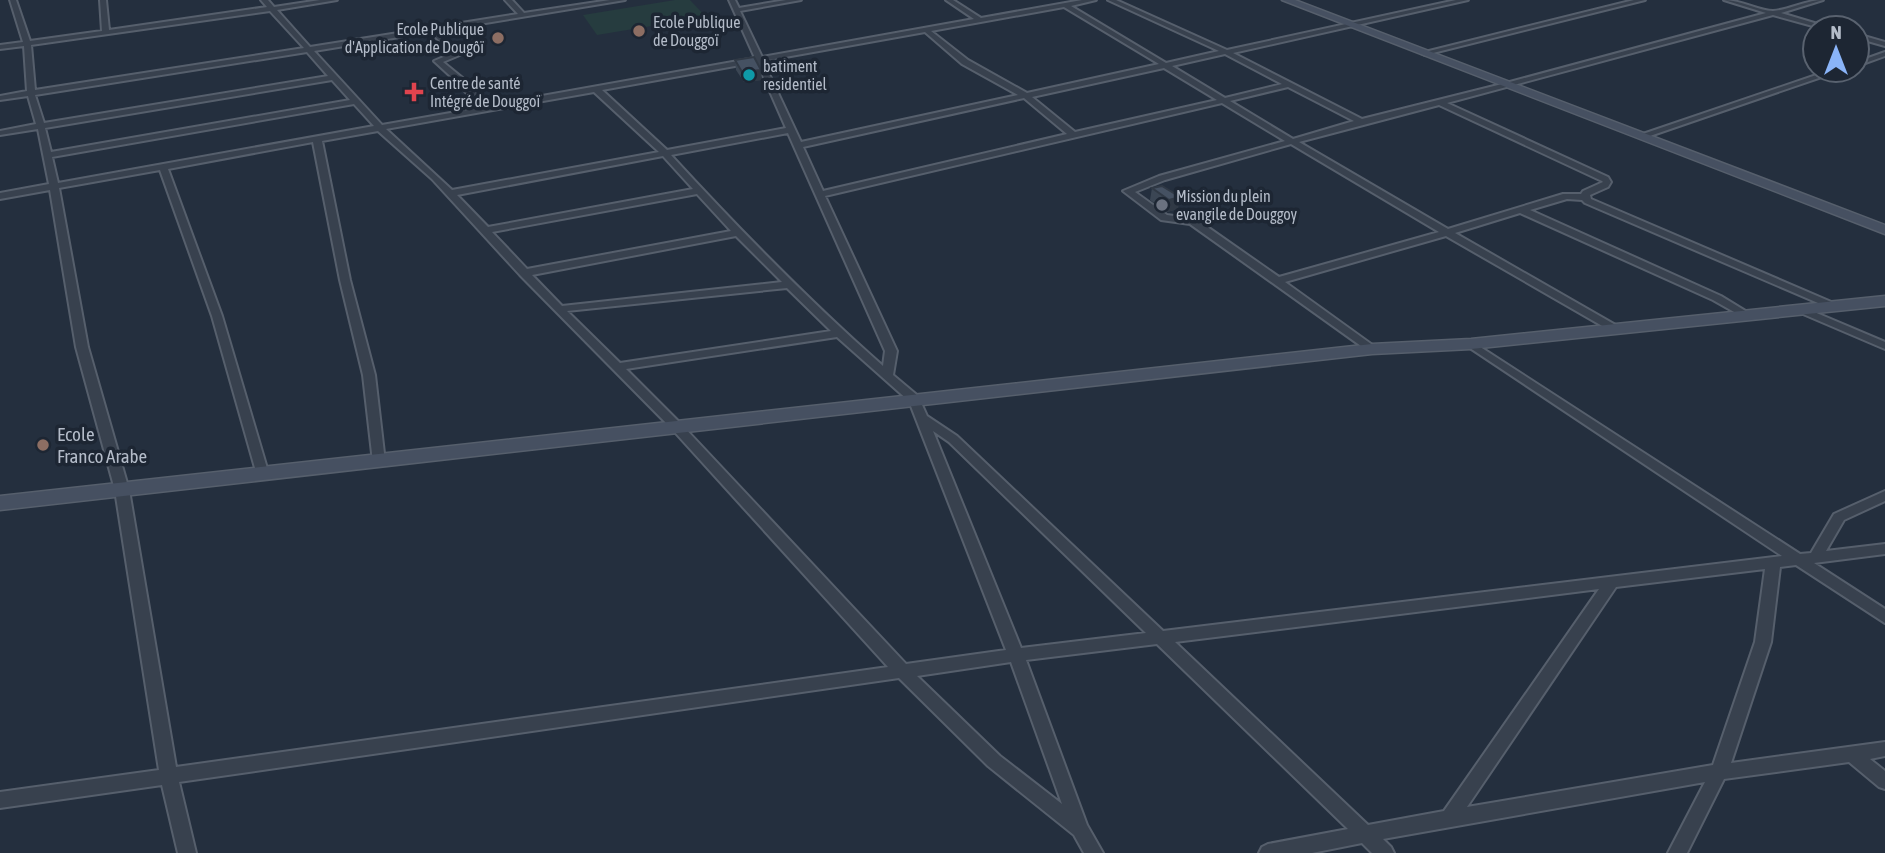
<svg xmlns="http://www.w3.org/2000/svg" width="1885" height="853" font-family="'Asap Condensed',sans-serif">
	<style>
		.green { fill: #263c3f }
		.lines { fill: none; stroke-linecap: round; stroke-linejoin: round }
		.street-casing { stroke: #565f6c; stroke-width: 4 }
		.secondary-casing { stroke: #565f6c; stroke-width: 3 }
		.street { fill: #38414e; fill-rule: evenodd }
		.secondary { fill: #465061; fill-rule: evenodd }
		.wall { fill: #3b4654 }
		.shaded-wall { fill: #303945 }
		.building { fill: #455162; stroke: #303945; stroke-width: 2 }
		.education-dot { fill: #8d6e63; stroke: #1d2633; stroke-width: 2.5 }
		.culture-dot { fill: #0f9aa8; stroke: #1d2633; stroke-width: 2.5 }
		.health-dot { fill: #e0444e; stroke: #1d2633; stroke-width: 2.5 }
		.worship-dot { fill: #6b7280; stroke: #1d2633; stroke-width: 2.5 }
		.labels { text-anchor: middle; dominant-baseline: central; stroke-width: 7; stroke-linejoin: round; paint-order: stroke }
		.far-poi-label { font-size: 16px; fill: #b4bcc9; stroke: #1d2633; text-anchor: start }
		.poi-label { font-size: 19px; fill: #b4bcc9; stroke: #1d2633; text-anchor: start }
	</style>
	<rect width="100%" height="100%" fill="#242f3e"/>
	<path class="green" d="M675 0H690L706 17 597 35 583 15Z"/>
	<g class="lines">
		<defs>
			<path id="street" d="M10 0H16L30 41 102 31 100 0H106L109 30 267 7 261 0H268L274 7 320 0H337L277 10 310 47 518 14 505 0H512L524 13 610 0H625L437 31 462 54 443 62 465 80 486 106 755 58 729 0H735L739 8 786 0H801L740 11 762 57 974 19 946 0H953L981 18 1082 0H1096L1071 6 1166 63 1219 51 1108 0H1116L1227 50 1456 0H1468L1233 53 1362 119 1506 83 1766 13 1724 0C1741 0 1759 11 1773 11 1790 10 1806 0 1823 0L1781 13 1831 28H1820L1773 15 1447 103 1608 177 1611 182 1608 187 1590 195 1591 199 1836 304 1837 306 1836 308 1832 309 1585 203 1582 200 1567 199 1530 210 1721 296 1752 315 1747 318 1743 317 1713 300 1520 213 1455 233 1619 327 1620 329 1619 331H1611L1446 236 1285 282 1378 349 1372 352 1368 351 1190 224 1161 220 1123 191 1159 176 1285 141 1222 103 825 196 897 351 893 375 918 396 927 416 957 436 1163 631 1782 556 1467 346 1465 344 1467 342 1471 341 1800 554 1811 553 1834 514 1885 491V501L1844 520 1826 551 1885 544V554L1814 563 1885 609V623L1796 565 1780 567 1771 642 1731 763 1885 742V756L1870 759 1885 771V789L1879 787 1849 762 1724 779 1687 853H1668L1705 782 1383 839 1391 847 1394 853H1372L1362 843 1312 853H1259L1262 847 1268 844 1348 829 1157 644 1026 660 1087 825 1103 853H1084L1074 835 988 766 899 678 179 782 196 853H178L162 785 0 808V792L159 770 115 490 76 347 50 190 0 199V193L49 184 38 129 0 135V131L36 124 28 96 0 100V96L27 91 24 46 0 49V45L23 42ZM1064 7 1159 64 1027 93 968 60 931 31ZM270 11 304 48 35 90 31 45ZM430 32 453 53 434 61 459 84 479 108 382 125 314 51ZM925 32 962 64 1018 95 801 142 763 61ZM307 52 328 76 44 123 35 95ZM1225 54 1282 84 1225 98 1172 66ZM757 62 786 128 667 150 602 90ZM1164 68 1217 100 1075 132 1032 97ZM332 80 350 100 51 152 45 128ZM1288 87 1354 121 1293 139 1230 101ZM594 92 659 152 452 190 386 129ZM1024 98 1067 134 823 191 803 147ZM354 104 374 126 58 183 52 157ZM1439 105 1602 181 1603 182 1583 191 1581 194H1563L1448 229 1299 142ZM378 131 432 179 520 275 672 429 888 667 176 767 129 490 88 347 59 188 160 170 212 316 257 475 263 479 269 475 222 316 168 169 313 142 340 280 363 375 373 462 379 466 385 462 375 375 350 280 322 141ZM788 133 885 351 883 366C808 300 739 229 671 155ZM1291 144 1439 232 1279 277 1196 219 1167 215 1135 192 1165 180ZM663 156 693 189 488 227 457 195ZM697 194 731 231 527 269 492 232ZM736 236 782 282 562 306 532 275ZM787 288 831 331 620 363 567 311ZM837 337 909 401 1006 650 906 664 680 423 626 369ZM933 431 949 442 1146 633 1021 648ZM1765 569 1755 642 1713 765 1467 807 1616 587ZM1599 589 1444 811 1368 825 1175 642ZM1011 662 1062 804 1000 756 917 676Z
				M1634 0H1645L1425 55 1421 53Z
				M1857 34 1885 42V46L1857 38Z
				M1885 52V56L1857 66V62Z
				M1831 70H1842L1644 138 1637 136Z
				M1800 306 1885 342V349L1796 311 1795 309Z"/>
			<path id="secondary" d="M1282 0H1295L1885 225V234Z
				M1885 296V306L1471 349 1372 354 0 510V496L1372 344 1471 339Z"/>
		</defs>
		<use href="#street" class="street-casing"/>
		<use href="#secondary" class="secondary-casing"/>
		<use href="#street" class="street"/>
		<use href="#secondary" class="secondary"/>
	</g>
	<path class="wall" d="M735 60 762 80 744 82 736 70Z
		M1162 186 1178 209 1167 212 1150 200 1152 188Z"/>
	<path class="shaded-wall" d="M761 70 762 80 744 82 742 72Z
		M1180 197 1178 209 1167 212 1169 200Z"/>
	<path class="building" d="M754 57 761 70 742 72 735 60Z
		M1162 186 1180 197 1169 200 1152 188Z"/>
	<g class="education-dot">
		<circle cx="639" cy="31" r="7"/>
		<circle cx="498" cy="38" r="7"/>
		<circle cx="43" cy="445" r="7"/>
	</g>
	<circle class="culture-dot" cx="749" cy="75" r="7"/>
	<path class="health-dot" d="M410.5 81.5h7v7h7v7h-7v7h-7v-7h-7v-7h7z"/>
	<circle class="worship-dot" cx="1162" cy="205" r="7"/>
	<g class="labels">
		<g class="far-poi-label">
			<text x="653" y="22">Ecole Publique<tspan x="653" dy="18">de Douggoï</tspan></text>
			<text x="484" y="29" text-anchor="end">Ecole Publique<tspan x="484" dy="18">d'Application de Dougôï</tspan></text>
			<text x="763" y="66">batiment<tspan x="763" dy="18">residentiel</tspan></text>
			<text x="430" y="83">Centre de santé<tspan x="430" dy="18">Intégré de Douggoï</tspan></text>
			<text x="1176" y="196">Mission du plein<tspan x="1176" dy="18">evangile de Douggoy</tspan></text>
		</g>
		<g class="poi-label">
			<text x="57" y="434">Ecole<tspan x="57" dy="22">Franco Arabe</tspan></text>
		</g>
	</g>
	<g transform="translate(1836 49)"><circle r="33" fill="#1d2633" stroke="#59626f" stroke-width="2"/>
	<path d="M0-5L12 26L0 18L-12 26Z" fill="#8ab4f8"/>
	<text y="-10" font-size="19" font-weight="bold" text-anchor="middle" fill="#b4bcc9">N</text>
	</g>
</svg>
